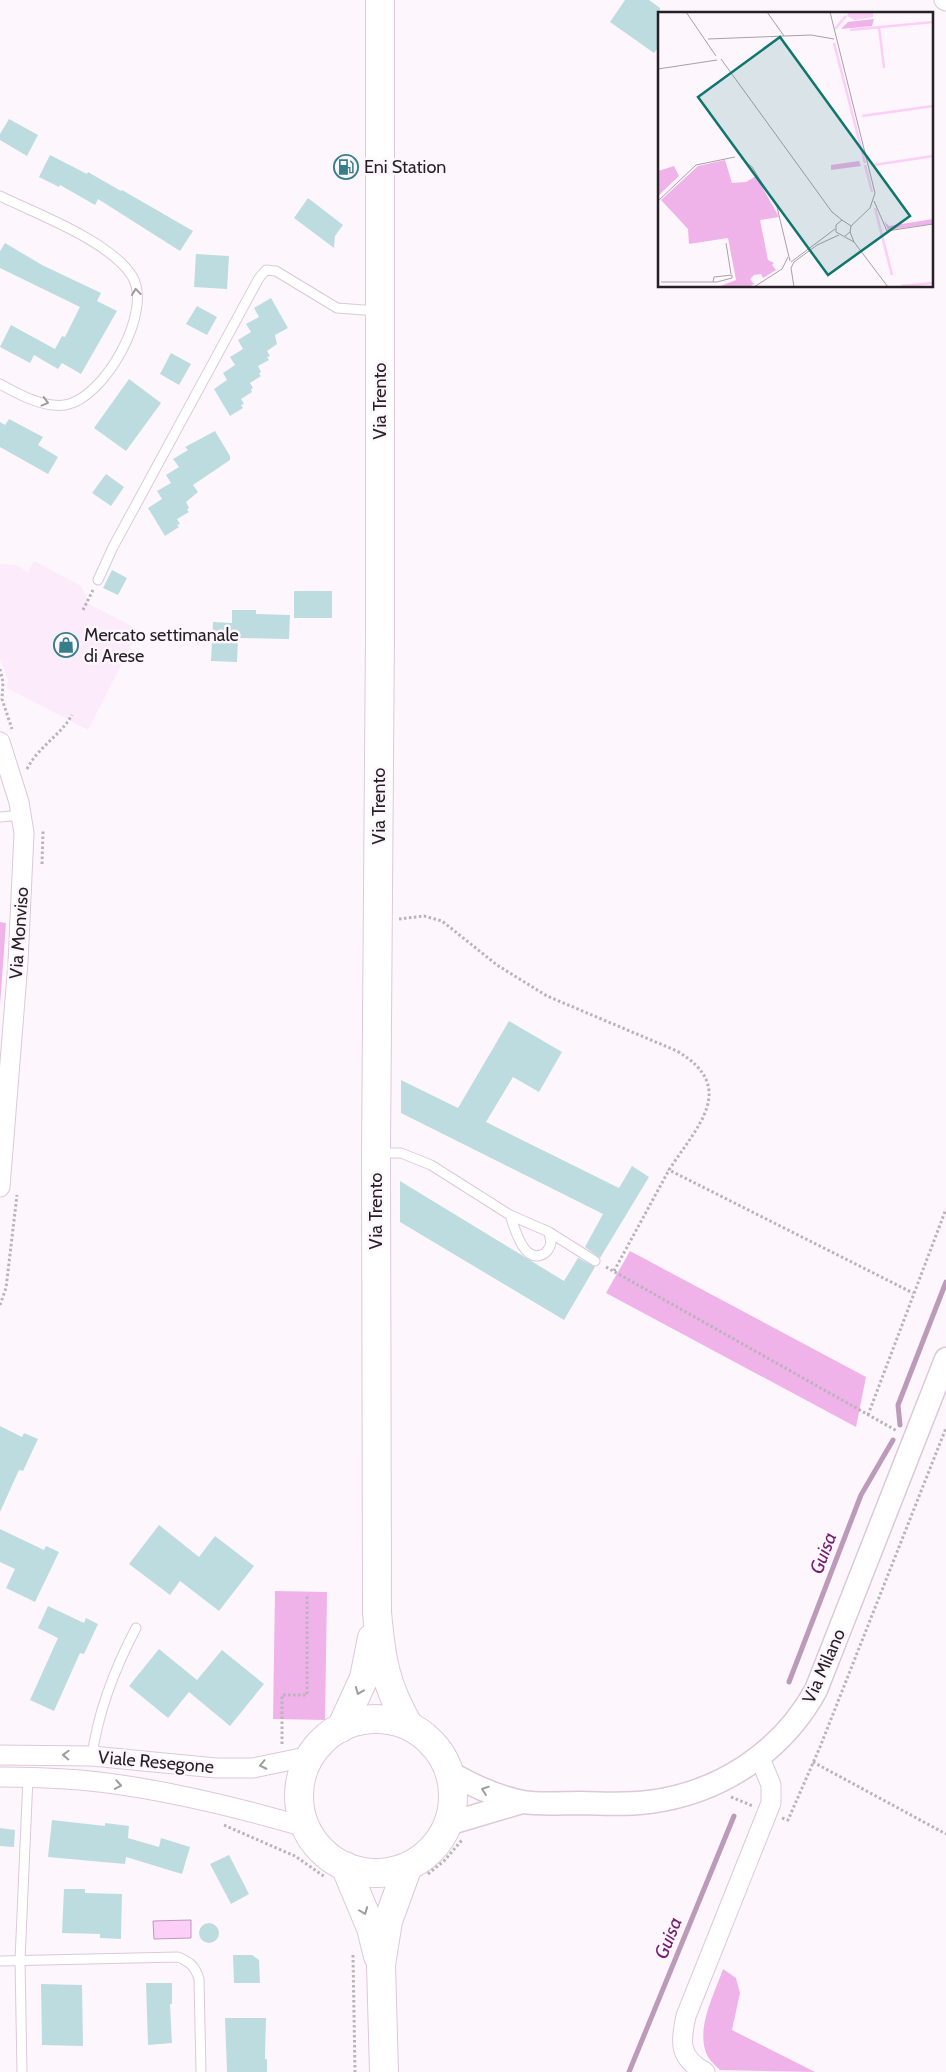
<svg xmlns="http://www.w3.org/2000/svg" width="946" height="2072" font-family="Cabin,sans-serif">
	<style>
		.built { fill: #fcebfa }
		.green { fill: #efb3ea }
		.water { fill: #fccef8; stroke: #bc9ab9 }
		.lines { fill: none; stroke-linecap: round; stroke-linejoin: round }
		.stream { stroke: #bc9ab9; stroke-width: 5 }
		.building { fill: #bddce0 }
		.service-casing { stroke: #dcc8da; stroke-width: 11 }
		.minor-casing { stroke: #dcc8da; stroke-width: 21 }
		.tertiary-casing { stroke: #dcc8da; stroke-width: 25 }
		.primary-casing { stroke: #dcc8da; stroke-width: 30 }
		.path { stroke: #bbb3ba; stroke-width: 3; stroke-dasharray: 2.5 2.5; stroke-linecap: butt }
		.service { stroke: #fff; stroke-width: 9 }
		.minor { stroke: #fff; stroke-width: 19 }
		.tertiary { stroke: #fff; stroke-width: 22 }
		.primary { stroke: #fff; stroke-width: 28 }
		.oneway { stroke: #9e9a9d }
		.labels { text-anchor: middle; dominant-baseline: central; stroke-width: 5; stroke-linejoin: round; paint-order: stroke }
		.poi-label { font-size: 18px; fill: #271f26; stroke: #fef6fd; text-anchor: start }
		.street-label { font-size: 18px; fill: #271f26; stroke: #fef6fd }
		.water-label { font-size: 19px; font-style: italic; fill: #751d72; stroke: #fef6fd }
		.inset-river { fill: none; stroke: #fccef8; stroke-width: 2.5 }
		.inset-road { fill: none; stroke: #a8a0a7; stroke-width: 1 }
		.view { fill: #0f766e; fill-opacity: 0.15; stroke: #0f766e; stroke-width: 2.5 }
		.inset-edge { fill: none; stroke: #271f26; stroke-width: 2.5 }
	</style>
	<rect width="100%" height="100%" fill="#fef6fd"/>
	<path class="built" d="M34 561 81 586 89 604 139 630 88 730 7 688 8 679 0 660V564L16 565 28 572Z"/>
	<path class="green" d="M0 922 6 923 0 1005Z
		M630 1251 866 1377 856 1427 606 1293Z
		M275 1591 327 1592 325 1720 273 1719Z
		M723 1969 736 1978 740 1993 732 2030 815 2072 720 2070C716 2066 710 2061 707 2055 695 2029 715 1993 723 1969Z"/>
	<path class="water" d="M191 1920V1938L154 1939 153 1921Z"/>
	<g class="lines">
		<path class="stream" d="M900 1425 898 1405 946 1282
			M789 1682 861 1495 893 1440
			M629 2072 734 1816"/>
	</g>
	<path class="building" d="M625 0H649L660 8V45L654 53 610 22Z
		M9 119 38 135 27 156 0 140V134Z
		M50 155 87 174 88 172 121 191 122 190 193 231 180 251 98 199 95 205 60 185 59 187 39 177Z
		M308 198 343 225 335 236 334 248 294 218Z
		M5 243 42 265 101 293 97 301 117 311 81 374 62 363 58 369 34 355 30 363 0 347 11 325 55 349 62 336 65 337 80 307 0 268V251Z
		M196 254 229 256 227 289 194 287Z
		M271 298 288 328 275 335 277 344 267 351 270 356 267 357 269 360 258 366 261 372 259 374 261 376 250 383 253 388 251 389 252 392 241 399 244 404 241 405 243 408 230 416 214 389 227 380 223 373 235 365 230 357 243 349 238 340 251 332 246 324 259 317 254 308Z
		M197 306 217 317 207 335 186 324Z
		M171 353 191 364 179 385 160 374Z
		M129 379 161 403 126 451 94 428Z
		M9 419 43 437 38 445 58 457 48 474 0 447V422L5 425Z
		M215 431 230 456V460L193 485 198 492 186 502 189 508 187 510 189 512 177 519 180 524 177 525 179 527 165 536 148 508 162 499 157 491 171 483 166 475 179 467 173 459 188 450 185 447Z
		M106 474 124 487 111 506 92 493Z
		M112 570 127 578 118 595 103 588Z
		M294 591H332V618H294Z
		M232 610H256V614L290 615 289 639 238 638 237 662 211 661 213 622 232 623Z
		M509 1021 562 1052 539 1092 513 1077 486 1122 619 1188 632 1166 649 1177 600 1258 585 1247 603 1214 401 1113V1080L458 1108Z
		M400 1181 564 1281 578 1258 595 1267 564 1320 400 1222Z
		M0 1426 22 1437 24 1433 38 1439 23 1471 19 1470 0 1512Z
		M159 1525 199 1557 215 1536 254 1566 219 1611 180 1581 170 1595 129 1564Z
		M0 1529 44 1550 46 1546 59 1552 35 1602 6 1588 15 1569 0 1562Z
		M48 1606 84 1623 86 1618 98 1624 84 1654 80 1653 54 1711 30 1700 58 1638 38 1628Z
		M159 1649 197 1680 222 1650 264 1684 230 1726 189 1692 168 1718 129 1686Z
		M52 1820 105 1826V1823L129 1826 128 1838 159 1847 161 1838 190 1847 182 1874 126 1857 125 1864 48 1857Z
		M0 1828 15 1830 14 1847 0 1846Z
		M229 1855 249 1894 231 1904 210 1864Z
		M64 1889H85V1893L122 1894 121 1939 100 1938V1934L62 1933Z
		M199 1933a10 10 0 1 1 20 0a10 10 0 1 1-20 0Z
		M233 1955H252L259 1960 260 1983H234Z
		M146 1983H172V2004H170L172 2043 148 2045Z
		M41 1984 82 1985 83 2046 42 2045Z
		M225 2018H266L265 2059H267V2072H227Z"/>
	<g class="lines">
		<defs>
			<path id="service" d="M0 196C37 214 110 241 132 276 154 311 104 399 65 405 43 408 18 394 0 384
				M98 580 113 547 259 278 266 270 276 271 337 308 377 311
				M0 817 22 815
				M379 1153H401L431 1165 510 1215 549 1232 595 1261
				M510 1215C514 1226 523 1262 541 1255 546 1254 550 1248 551 1243L549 1232
				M92 1756C98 1712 115 1668 136 1628
				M0 1961 178 1957C190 1962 195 1966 199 1979L201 2072
				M22 2072 20 1960 28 1777"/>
			<path id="minor" d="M944 0 946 1
				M0 742 19 802 24 833 18 962 0 1187
				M0 1755 92 1756 216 1768H253L311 1756
				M0 1777C27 1777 54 1778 80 1780 156 1787 233 1806 305 1827
				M705 2072C679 2058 680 2043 686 2016L771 1803V1785L760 1758"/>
			<path id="tertiary" d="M449 1772C471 1785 497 1797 523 1802 541 1805 562 1803 580 1803 603 1804 626 1805 649 1802 720 1793 782 1752 816 1690L946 1359
				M448 1824 522 1802"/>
			<path id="primary" d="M380 0V631L376 1153 377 1612C381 1658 385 1685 409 1726
				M299 1796a77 77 0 1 1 154 0a77 77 0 1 1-154 0Z
				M341 1728 364 1678 372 1638
				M345 1866 371 1928 378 1956
				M384 2072 381 1965 388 1921 408 1866"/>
		</defs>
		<use href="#service" class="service-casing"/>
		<use href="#minor" class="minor-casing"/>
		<use href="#tertiary" class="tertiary-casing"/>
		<use href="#primary" class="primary-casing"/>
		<path class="path" d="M83 610 93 590
			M0 669 3 682 2 699 12 729
			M27 769C38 747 60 736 72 715
			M42 864 43 831
			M399 919 424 916 442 921 497 965 547 996 677 1051C739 1088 697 1126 669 1170L913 1293
			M606 1267 897 1431
			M614 1271 669 1170
			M0 1305 6 1288 17 1195
			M868 1415 946 1209
			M282 1744V1695H307V1596
			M813 1762 946 1834
			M731 1797 753 1806
			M782 1818 788 1820 820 1747 946 1428
			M224 1825 295 1856 325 1877
			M428 1874 444 1861 462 1840
			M353 1955 355 2072"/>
		<use href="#service" class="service"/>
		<use href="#minor" class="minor"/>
		<use href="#tertiary" class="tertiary"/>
		<use href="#primary" class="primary"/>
	</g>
	<defs><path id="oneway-chevron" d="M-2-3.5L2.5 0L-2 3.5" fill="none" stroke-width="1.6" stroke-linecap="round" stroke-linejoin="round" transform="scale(1.25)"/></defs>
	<g class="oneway">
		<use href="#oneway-chevron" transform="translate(136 292) rotate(-96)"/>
		<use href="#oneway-chevron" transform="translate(45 402) rotate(15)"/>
		<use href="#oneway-chevron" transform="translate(359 1691) rotate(112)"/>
		<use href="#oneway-chevron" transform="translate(66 1755) rotate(-178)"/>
		<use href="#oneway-chevron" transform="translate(263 1765) rotate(168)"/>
		<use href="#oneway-chevron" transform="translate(118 1785) rotate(10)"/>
		<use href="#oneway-chevron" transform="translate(485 1790) rotate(-161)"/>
		<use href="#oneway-chevron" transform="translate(364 1911) rotate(69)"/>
	</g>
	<defs>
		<symbol id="fuel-ring" viewBox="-11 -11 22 22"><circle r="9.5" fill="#fef6fd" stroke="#377f88" stroke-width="1.5"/><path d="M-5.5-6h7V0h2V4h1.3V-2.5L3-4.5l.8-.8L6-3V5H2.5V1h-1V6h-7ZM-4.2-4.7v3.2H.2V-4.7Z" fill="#377f88"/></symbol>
		<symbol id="shop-ring" viewBox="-11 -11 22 22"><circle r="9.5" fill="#fef6fd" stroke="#377f88" stroke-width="1.5"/><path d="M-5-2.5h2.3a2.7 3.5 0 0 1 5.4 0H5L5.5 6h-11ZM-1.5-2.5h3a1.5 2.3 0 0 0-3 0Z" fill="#377f88"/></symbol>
	</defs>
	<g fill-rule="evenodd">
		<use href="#fuel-ring" x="332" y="153" width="28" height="28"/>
		<use href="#shop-ring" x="52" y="631" width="28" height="28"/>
	</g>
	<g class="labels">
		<g class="poi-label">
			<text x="364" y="167">Eni Station</text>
			<text x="84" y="635">Mercato settimanale<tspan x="84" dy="21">di Arese</tspan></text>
		</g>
		<g class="street-label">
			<text transform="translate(380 401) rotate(-90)">Via Trento</text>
			<text transform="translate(379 806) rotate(-90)">Via Trento</text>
			<text transform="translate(19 933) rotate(-86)">Via Monviso</text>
			<text transform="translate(376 1211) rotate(-90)">Via Trento</text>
			<text transform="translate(824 1666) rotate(-66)">Via Milano</text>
			<text transform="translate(156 1762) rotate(5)">Viale Resegone</text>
		</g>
		<g class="water-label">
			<text transform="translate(823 1553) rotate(-69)">Guisa</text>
			<text transform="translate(668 1938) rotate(-68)">Guisa</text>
		</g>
	</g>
	<g transform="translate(658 12)">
		<rect width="275" height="275" fill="#fef6fd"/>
		<path d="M216 7 214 14 183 17 190 10ZM67 148 74 171 88 170 98 164 121 205 102 208 110 248 116 251 114 253 118 258 105 266 103 262 96 263 92 267 96 272 91 275H60L78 268 70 226 31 232 30 217 3 188 40 154ZM201 149 203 154 173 158V153ZM16 154 21 164 0 184V159ZM275 207V212L230 218 226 209 231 214Z" fill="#efb3ea"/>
		<path d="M182 0H215V5L197 8 189 4 190 1Z" fill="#fccef8"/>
		<path class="inset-river" d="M221 15 226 56M177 17 188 4M192 18 275 10M176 31 207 151M204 104 275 94M207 153 214 180M216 153 275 144M217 196 234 263M243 274 275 271"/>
		<path class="inset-road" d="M28 0 58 44M109 0 126 24M172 0 217 181 212 196 193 214M50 27 153 23 176 27M63 47 174 200 184 208M0 57 59 48M83 146 94 155 119 195 132 249M0 189 38 153 77 145M216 189 229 219 275 212M192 220 196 230 230 275M187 224 192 220 193 214 184 208 178 213V220L196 230M68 231 73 262M133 250 177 217M3 270H59L74 266V263L56 265 55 270M96 275 124 257 130 245M136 275 133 256 136 250 159 233 181 223"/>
		<path class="view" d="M122 25 252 204 170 263 40 85Z"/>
		<rect width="275" height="275" class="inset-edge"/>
	</g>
</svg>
